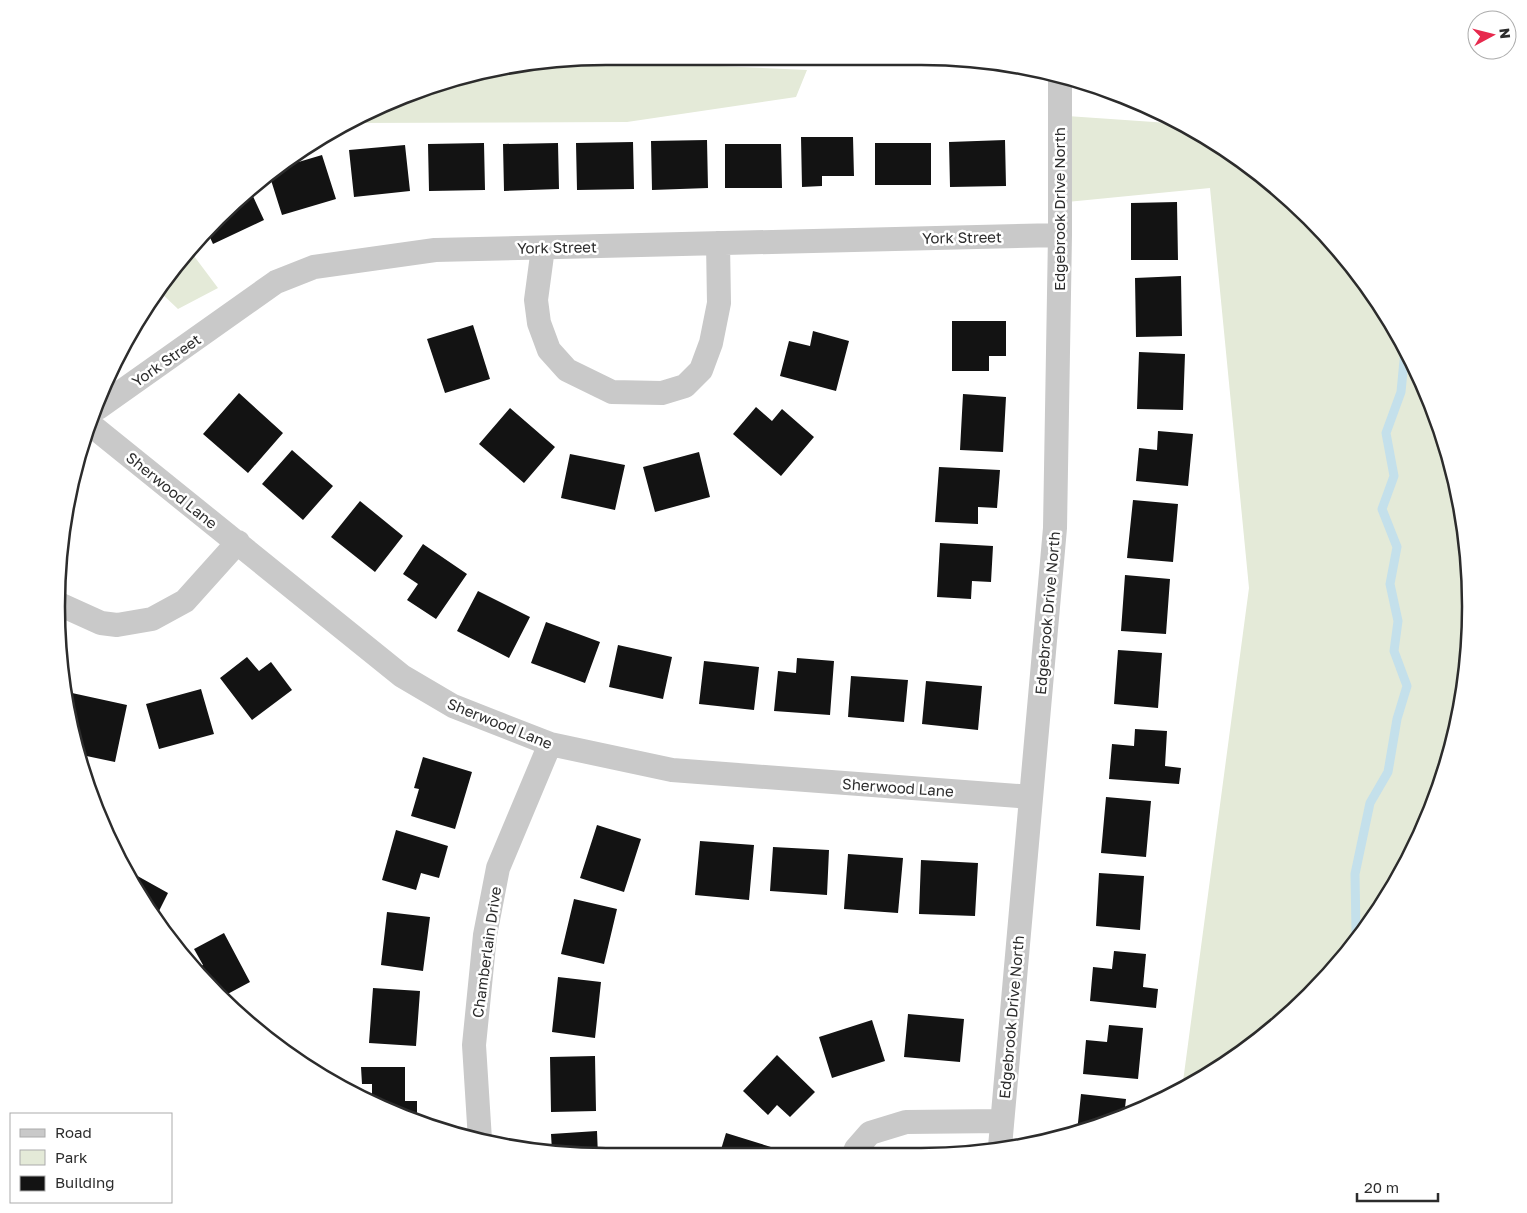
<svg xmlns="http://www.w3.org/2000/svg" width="1527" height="1213" font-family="'Golos Text',sans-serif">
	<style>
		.green { fill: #e4ead8 }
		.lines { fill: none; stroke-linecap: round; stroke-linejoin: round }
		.stream { stroke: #c4e0eb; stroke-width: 9 }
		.building { fill: #131313 }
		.street { stroke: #c9c9c9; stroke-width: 24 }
		.labels { text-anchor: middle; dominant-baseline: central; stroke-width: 5; stroke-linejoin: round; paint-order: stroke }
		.street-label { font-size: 15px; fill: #2c2c2c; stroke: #fff }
		.rim { fill: none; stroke: #2c2c2c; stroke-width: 2.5 }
	</style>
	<rect width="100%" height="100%" fill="#fff"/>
	<path class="green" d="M564 62 652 63 807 70 796 97 627 122 349 123 464 75Z
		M1067 116 1183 124 1196 130 1283 193 1357 271 1397 332 1442 430 1466 535 1468 590 1459 705 1452 749 1414 850 1357 942 1283 1020 1195 1083 1182 1089 1249 588 1210 188 1067 202Z
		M191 252 218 288 178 309 160 292Z"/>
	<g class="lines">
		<path class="stream" d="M1355 943 1356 932 1355 874 1370 803 1388 772 1397 719 1407 686 1394 651 1398 621 1390 584 1397 547 1382 509 1394 476 1386 433 1401 392 1405 350"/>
	</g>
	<path class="building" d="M801 137H853L854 176H822V186L802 187Z
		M707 140 708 188 652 190 651 141Z
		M1005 140 1006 186 950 187 949 142Z
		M633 142 634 189 577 190 576 143Z
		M484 143 485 190 429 191 428 144Z
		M558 143 559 189 504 191 503 144Z
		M875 143H931V185H875Z
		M725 144H781L782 188H725Z
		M405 145 410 191 354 197 349 150Z
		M322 155 336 199 282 215 270 177 285 166Z
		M251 192 264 220 213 244 207 231 218 217Z
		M1177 202 1178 260H1131V203Z
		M1181 276 1182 336 1136 337 1135 278Z
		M952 321H1006V356H989V371H952Z
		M473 325 490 379 445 393 427 339Z
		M813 331 849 341 836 391 780 376 789 341 810 346Z
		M1139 352 1185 354 1183 410 1137 409Z
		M239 393 283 433 248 473 203 434Z
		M963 394 1006 397 1003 452 960 450Z
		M756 407 772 421 782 409 814 437 781 476 733 434Z
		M510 408 555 447 524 483 479 444Z
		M1158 431 1193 434 1188 486 1136 481 1139 448 1157 450Z
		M292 450 333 486 303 520 262 484Z
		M699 452 710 497 655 512 643 467Z
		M570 454 625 465 615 510 561 498Z
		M939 467 1000 470 997 508 978 507V524L935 522Z
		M1133 500 1178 504 1173 562 1127 558Z
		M360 501 403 536 375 572 331 537Z
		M940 543 993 546 991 582 972 581 971 599 937 597Z
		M423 544 467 574 436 619 407 600 418 584 403 574Z
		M1125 575 1170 579 1166 634 1121 631Z
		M478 591 530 617 509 658 457 631Z
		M546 622 600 642 585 683 531 663Z
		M618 645 672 657 663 699 609 687Z
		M1118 650 1162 653 1158 708 1114 704Z
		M247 657 259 671 271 662 292 690 252 720 220 678Z
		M797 658 834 661 830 715 774 711 778 671 796 673Z
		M704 661 759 667 754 710 699 704Z
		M851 676 908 680 904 722 848 717Z
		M926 681 982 686 978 730 922 724Z
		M201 689 214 734 159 749 146 704Z
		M72 693 127 705 115 762 77 754 75 749 69 707Z
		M1135 729 1167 731 1165 766 1181 768 1179 784 1109 779 1112 744 1134 746Z
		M423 757 472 772 455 829 411 816 419 789 414 788Z
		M1106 797 1151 801 1146 857 1101 853Z
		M597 825 641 839 624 892 580 878Z
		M396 830 448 846 439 878 421 873 416 890 382 880Z
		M700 841 754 845 749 900 695 895Z
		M773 847 829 850 827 895 770 891Z
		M848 854 903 858 898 913 844 909Z
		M921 860 978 863 975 916 919 914Z
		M125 869 168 893 156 917 130 881Z
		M1099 873 1144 876 1140 930 1096 926Z
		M574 899 617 909 604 964 561 954Z
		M387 912 430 917 423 971 381 965Z
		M224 933 250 982 222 997 194 970 203 965 194 949Z
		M1114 951 1146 954 1143 987 1158 989 1156 1008 1090 1001 1093 967 1112 969Z
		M558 977 601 982 595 1038 552 1032Z
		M373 988 420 991 416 1046 369 1043Z
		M908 1014 964 1019 960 1062 904 1057Z
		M872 1020 885 1061 832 1078 819 1037Z
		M1109 1025 1143 1028 1138 1079 1083 1074 1086 1040 1107 1042Z
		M777 1055 815 1092 790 1117 777 1105 768 1115 743 1091Z
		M595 1056 596 1111 551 1112 550 1057Z
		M361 1067H405V1101H417V1121L396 1115 372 1101V1084H362Z
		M1081 1094 1126 1099 1124 1116 1097 1128 1077 1132Z
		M597 1131 598 1156 552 1151 551 1134Z
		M726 1133 771 1147 769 1156H719Z"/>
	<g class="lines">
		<path class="street" d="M543 248 536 300 539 323 549 350 567 370 612 392 662 393 685 386 701 370 711 343 719 303 718 243
			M98 408 276 282 314 267 435 250 1060 235
			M91 425 402 676 453 706 550 744 672 770 1031 797
			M57 602 59 604 101 623 117 625 152 619 185 601 238 542
			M480 1140 474 1045 485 935 498 868 550 744
			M1000 1147 1055 528 1060 235V78
			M853 1156 856 1149 870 1133 906 1122 1002 1121"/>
	</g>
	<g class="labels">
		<g class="street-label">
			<text transform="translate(1059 209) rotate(-90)">Edgebrook Drive North</text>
			<text transform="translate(962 237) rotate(-1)">York Street</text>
			<text transform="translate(557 247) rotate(-1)">York Street</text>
			<text transform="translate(166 360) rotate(-35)">York Street</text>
			<text transform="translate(172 490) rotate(39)">Sherwood Lane</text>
			<text transform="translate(1047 613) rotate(-85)">Edgebrook Drive North</text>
			<text transform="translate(500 723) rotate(22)">Sherwood Lane</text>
			<text transform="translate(898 787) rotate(4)">Sherwood Lane</text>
			<text transform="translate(486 952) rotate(-82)">Chamberlain Drive</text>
			<text transform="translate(1011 1017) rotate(-85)">Edgebrook Drive North</text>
		</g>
	</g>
	<path d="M0 0H1527V1213H0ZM606 65H921A541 541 0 0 1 1462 606V607A541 541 0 0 1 921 1148H606A541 541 0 0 1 65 607V606A541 541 0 0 1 606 65Z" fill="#fff" fill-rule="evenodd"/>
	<path class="rim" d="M606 65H921A541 541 0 0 1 1462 606V607A541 541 0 0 1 921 1148H606A541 541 0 0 1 65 607V606A541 541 0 0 1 606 65Z"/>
	<rect x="10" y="1113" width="162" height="90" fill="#ffffff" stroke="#ababab"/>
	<rect x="20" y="1129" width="25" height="8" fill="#c9c9c9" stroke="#ababab"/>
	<text x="55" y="1138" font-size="15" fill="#2c2c2c">Road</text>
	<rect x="20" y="1150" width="25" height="15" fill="#e4ead8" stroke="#ababab"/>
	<text x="55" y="1163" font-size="15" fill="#2c2c2c">Park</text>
	<rect x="20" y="1176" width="25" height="15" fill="#131313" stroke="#ababab"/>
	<text x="55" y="1188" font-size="15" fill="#2c2c2c">Building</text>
	<g transform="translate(1492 35) rotate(83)"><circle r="24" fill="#ffffff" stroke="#ababab"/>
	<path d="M0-4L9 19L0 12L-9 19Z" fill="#e7294d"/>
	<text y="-8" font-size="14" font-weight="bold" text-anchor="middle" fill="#2c2c2c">N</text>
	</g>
	<path d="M1357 1193v8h81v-8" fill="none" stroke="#2c2c2c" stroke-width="2.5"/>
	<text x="1364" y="1193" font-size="15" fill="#2c2c2c" stroke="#ffffff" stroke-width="4" paint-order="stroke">20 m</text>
</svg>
